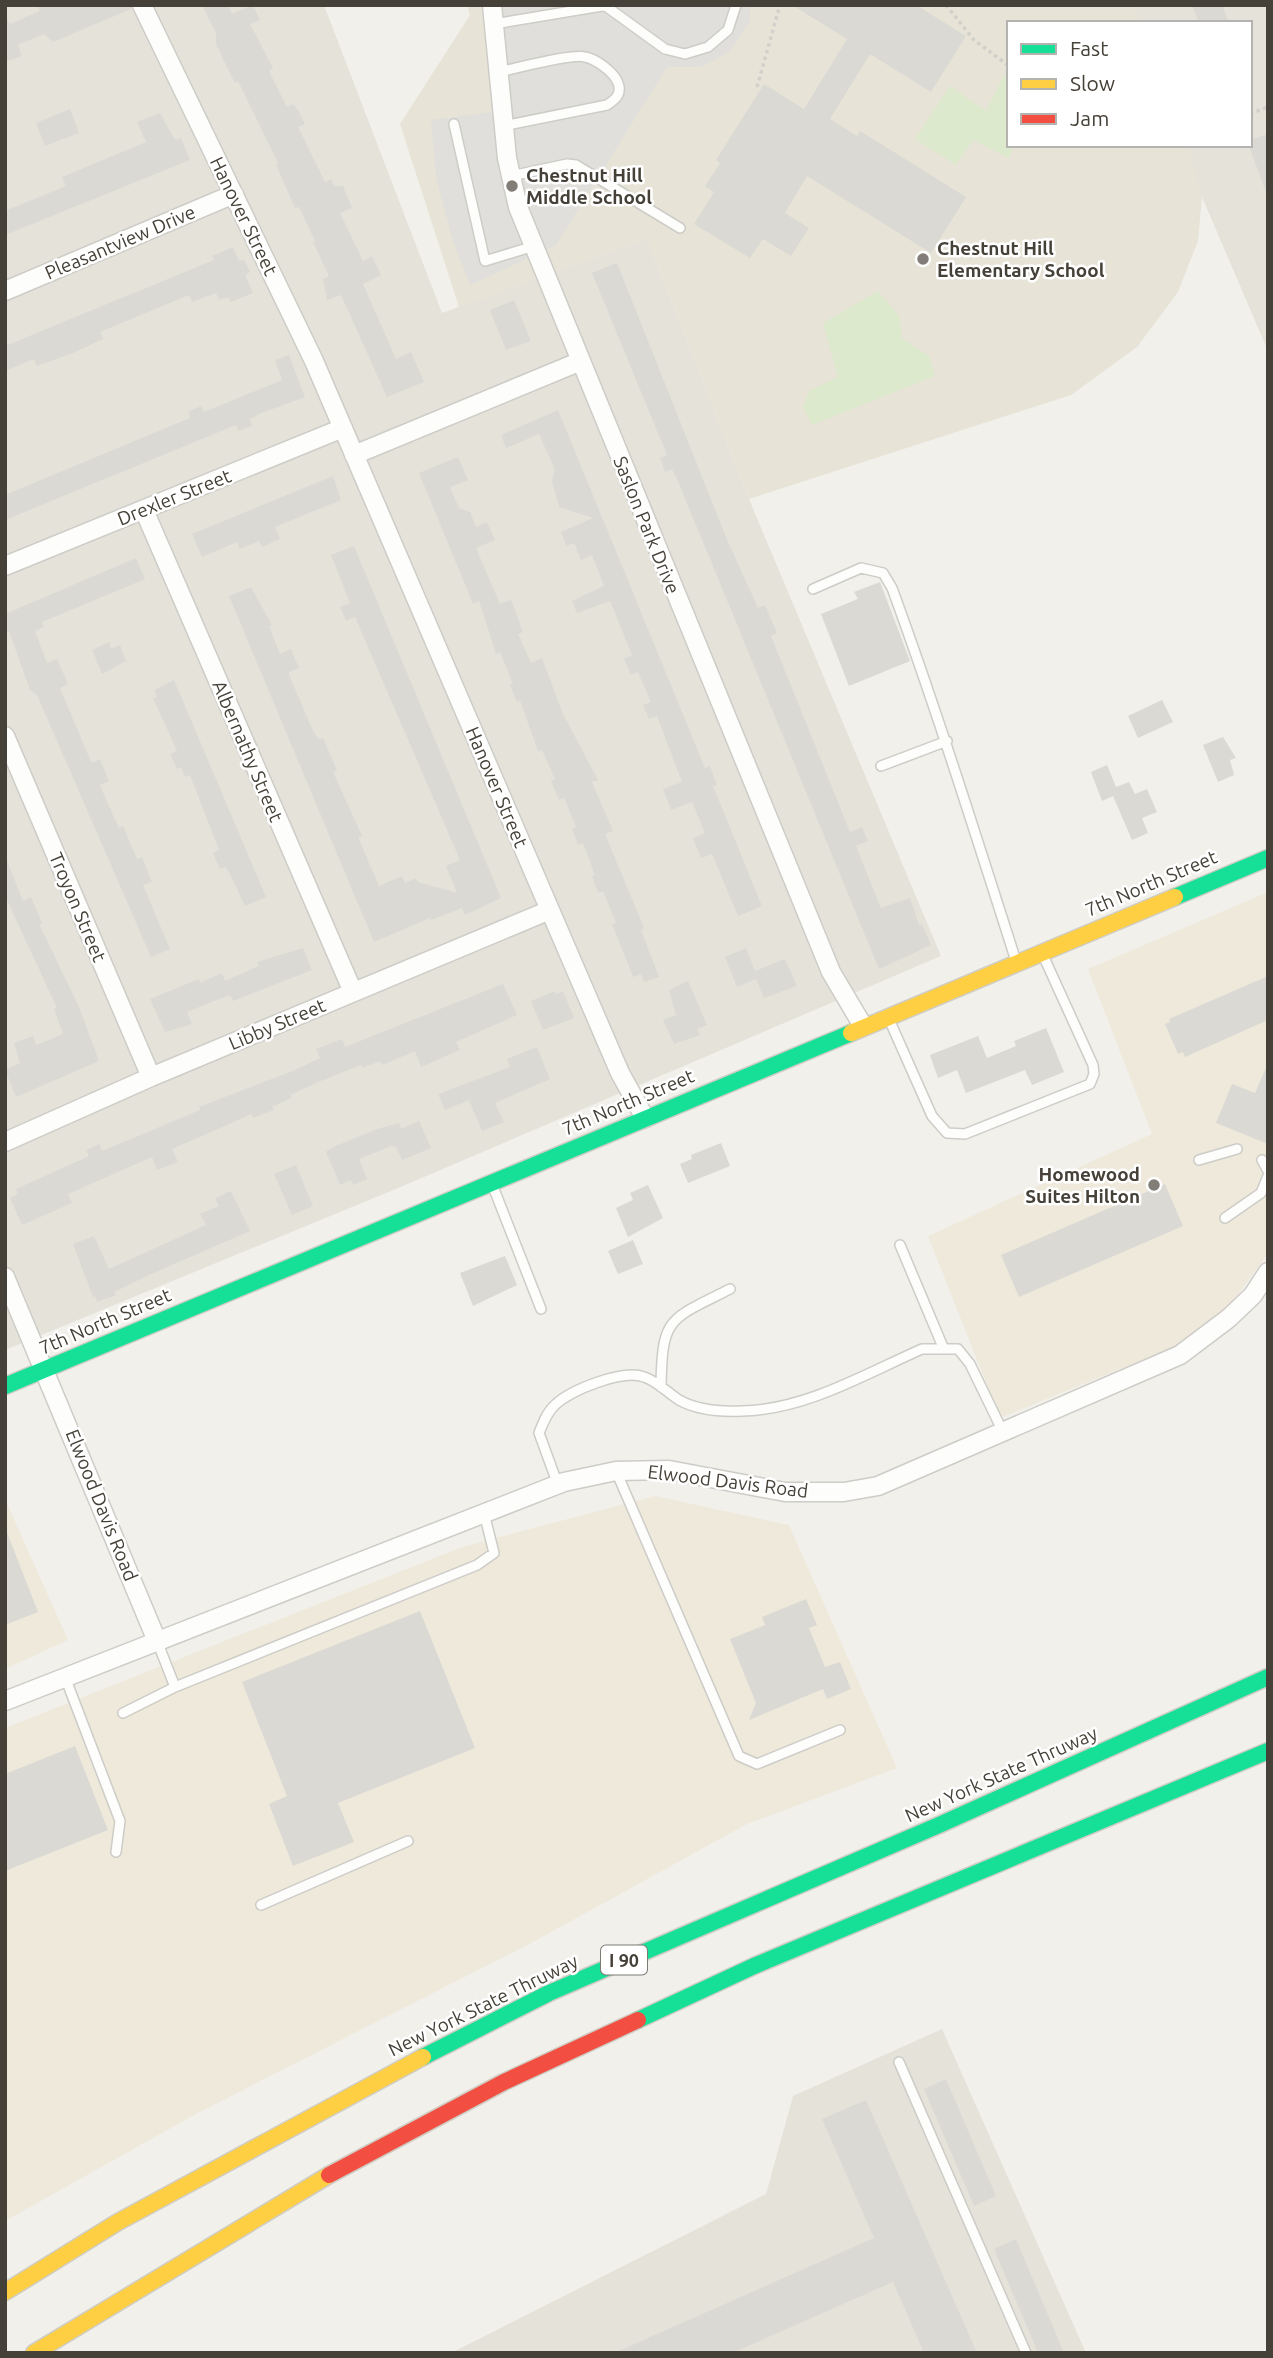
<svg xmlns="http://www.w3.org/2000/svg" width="1273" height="2358" font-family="Ubuntu,sans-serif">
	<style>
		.residential { fill: #e5e2da }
		.commercial { fill: #efe9dc }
		.education { fill: #e7e3d7 }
		.green { fill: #dde9cd }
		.parking { fill: #e0dfdb }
		.building { fill: #dad9d4 }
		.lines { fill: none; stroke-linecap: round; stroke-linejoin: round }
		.lane-casing { stroke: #cdccc7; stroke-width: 12 }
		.street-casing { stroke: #cdccc7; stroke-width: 21 }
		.fast-casing { stroke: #cfcdc3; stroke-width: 19 }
		.slow-casing { stroke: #cfcdc3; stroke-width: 19 }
		.jam-casing { stroke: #cfcdc3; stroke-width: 19 }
		.path { stroke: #d1d0cb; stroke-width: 3.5; stroke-dasharray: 3.5 3.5; stroke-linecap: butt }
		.lane { stroke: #fdfdfc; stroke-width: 9 }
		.street { stroke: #fdfdfc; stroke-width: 18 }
		.fast { stroke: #16e098; stroke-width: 16 }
		.slow { stroke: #ffcf43; stroke-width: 16 }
		.jam { stroke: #f24e42; stroke-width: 16 }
		.poi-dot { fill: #827e77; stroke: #fff; stroke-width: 2.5 }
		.labels { text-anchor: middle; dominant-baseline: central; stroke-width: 5; stroke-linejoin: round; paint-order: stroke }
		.shield { fill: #fff; stroke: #7e7a74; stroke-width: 2 }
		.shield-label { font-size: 18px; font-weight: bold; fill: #464138 }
		.poi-label { font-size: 19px; font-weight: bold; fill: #464138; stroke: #fff; text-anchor: start }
		.street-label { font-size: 19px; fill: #464138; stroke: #fff }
	</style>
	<rect width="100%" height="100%" fill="#f1f0eb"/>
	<path class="residential" d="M5 5H324L442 313 647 238 749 499 941 956 403 1186 5 1350Z
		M1132 5H1268V351L1202 197 1185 145H1250V23H1139Z
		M942 2029 1086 2353H451L766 2194 793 2096Z"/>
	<path class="commercial" d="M1268 892V1254L1227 1309 1181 1344 1000 1418 928 1236 1152 1134 1088 969Z
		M655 1496 789 1525 897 1768 747 1824 535 1941 196 2114 5 2221V1728L462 1547Z
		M5 1499 68 1640 5 1669Z"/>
	<path class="education" d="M467 5H1134L1141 23H1009V145H1188L1202 197 1198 241 1178 292 1137 347 1071 395 749 499 647 238 459 307 400 124 470 15Z"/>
	<path class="green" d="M1009 76V145H1014L1009 158 973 140 956 165 915 139 950 86 986 111 1003 77Z
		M878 291 899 316 902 338 929 356 935 376 812 425 803 407 809 391 838 377 823 323Z"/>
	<path class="parking" d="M484 5H750V21L729 52 701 67H667L556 245 470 285 452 238 436 177 431 120 492 112Z"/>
	<path class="building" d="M37 5H131V9L53 42 44 34 18 45 22 56 5 62V15L10 24 40 11Z
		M202 5H228L232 14 253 5 260 20 250 24 273 68 269 71 287 107 293 104 298 110 305 124 298 127 325 182 331 179 334 186H343L352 208 340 213 363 261 372 256 381 275 363 284 396 359 411 352 424 382 387 397 341 295 327 300 323 279 329 276 313 242 315 241 299 207 295 208 276 165 278 163 238 81 235 83 226 65 216 44V33Z
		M792 5H916L966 36 931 92 870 54 830 119 857 136 860 131 966 197 931 253 807 176 785 213 809 228 791 256 763 239 750 258 694 224 714 192 705 186 720 163 716 160 764 84 804 109 847 39Z
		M1192 5H1222L1229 23H1199Z
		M70 109 79 133 45 146 36 123Z
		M160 113 175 140 181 138 190 160 5 235V211L66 186 62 177 146 142 137 122Z
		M1268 134V192H1266L1250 149V140Z
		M233 247 239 261 244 260 250 272 245 275 253 293 231 302 228 297 219 300 216 293 192 302 189 295 100 332 103 339 73 353 37 366 34 359 5 371V346L214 260 212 256Z
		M617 263 728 542 758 608 765 605 777 633 771 636 850 832 862 827 868 841 856 846 881 908 910 898 919 925 922 924 931 945 879 969 677 479 672 469 665 472 660 458 667 455 592 273Z
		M514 300 531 341 506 350 490 310Z
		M289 355 305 397 259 414 250 419 252 426 238 431 236 425 5 520V495L190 418 188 412 201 406 204 412 282 380 275 360Z
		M558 410 705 768 710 766 717 785 713 786 762 906 738 916 712 854 701 858 693 838 705 833 692 802 671 810 663 789 682 782 657 716 649 719 643 705 651 702 638 672 631 675 624 659 632 655 610 601 577 613 572 601 604 586 592 555 581 560 574 543 566 546 561 532 593 518 559 507 552 481 555 470 539 434 506 448 501 435Z
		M458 457 468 480 450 487 459 508 470 512 476 527 487 522 495 540 476 548 500 604 511 600 523 632 518 634 531 663 542 658 563 714 598 780 592 782 613 831 605 834 644 928 641 930 659 977 644 982 641 974 633 977 612 924 616 923 603 891 598 893 592 876 595 875 583 843 578 845 572 829 576 827 564 798 559 800 551 781 555 779 542 750 538 751 520 700 517 702 510 685 513 684 500 652 496 654 479 601 473 604 419 473Z
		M333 476 341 500 275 527 280 539 262 547 259 541 240 549 237 542 202 557 192 534Z
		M354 546 501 898 465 915 462 908 431 920 430 918 374 942 229 596 251 587 272 625 269 626 280 654 291 649 299 668 289 672V675L314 733 319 740 323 738 337 770 333 772 362 836 358 837 379 886 402 876 405 883 416 878 418 882 457 893 446 866 460 860 355 617 346 621 340 607 350 603 331 555Z
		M136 558 145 579 42 622 44 627 35 631 47 663 57 659 68 684 60 688 89 757 92 763 100 759 109 781 100 785 105 797 119 828 123 826 137 859 142 857 152 882 143 885 170 949 151 957 37 695 30 690 9 631 5 632V614Z
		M880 582 910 661 849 686 821 614 858 599 854 592Z
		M109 642 111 649 120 645 126 661 102 674 92 650Z
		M174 680 266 897 245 906 229 872 226 867 220 869 213 853 219 850 190 775 185 777 181 767 177 769 170 754 177 751 153 698 157 697 154 690Z
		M1162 700 1173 722 1138 738 1128 716Z
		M1223 737 1236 758 1230 760 1234 775 1218 782 1203 745Z
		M1107 765 1116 787 1129 782 1135 794 1147 789 1157 812 1142 818 1148 833 1132 840 1113 796 1102 801 1091 772Z
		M6 858 23 901 31 897 42 923 39 924 79 1007 99 1061 16 1097 5 1070 20 1063 14 1043 33 1036 36 1045 63 1034 54 1009 57 1008 5 896Z
		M303 948 312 970 233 1001 230 995 214 1001 187 1012 192 1024 165 1032 150 999 199 979 200 983 222 973 225 981 259 966 257 962Z
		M746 948 755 971 785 959 797 986 764 998 756 979 737 987 725 957Z
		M1268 976V1020L1185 1057 1183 1052 1178 1054 1165 1024 1170 1022 1169 1019Z
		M688 981 707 1025 697 1029 700 1035 674 1044 663 1020 676 1015 669 990Z
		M503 984 517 1015 456 1042 460 1050 421 1067 415 1051 382 1065 380 1061 362 1068 361 1065 318 1082 290 1095 292 1098 272 1107 274 1110 253 1118 252 1114 172 1149 178 1162 157 1170 152 1157 68 1194 72 1203 22 1225 10 1198 18 1194 16 1189 89 1156 86 1150 100 1144 102 1151 200 1110 199 1107 295 1070 320 1058 316 1049 342 1039 345 1047Z
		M555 991 556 994 563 991 574 1018 543 1030 531 1001Z
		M1046 1028 1064 1072 1032 1085 1025 1070 966 1093 957 1070 938 1078 930 1055 978 1036 987 1058 1016 1046 1014 1041Z
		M537 1047 550 1079 495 1103 504 1122 482 1131 469 1100 445 1110 438 1094 510 1067 507 1059Z
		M1268 1063V1144L1216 1123 1232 1084 1255 1093Z
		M419 1121 431 1148 402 1160 396 1147 391 1146 359 1159 367 1179 353 1185 351 1180 340 1185 326 1152 331 1148 377 1129 399 1123 401 1129Z
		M721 1143 730 1166 688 1183 680 1164 692 1159 691 1155Z
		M296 1165 313 1206 292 1215 274 1174Z
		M1165 1184 1183 1226 1019 1297 1001 1255Z
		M648 1185 663 1218 628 1237 616 1208 633 1200 630 1193Z
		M231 1191 250 1231 149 1275 114 1292 116 1295 97 1302 95 1296 93 1297 73 1244 94 1236 109 1269 206 1225 200 1214 219 1206 215 1198Z
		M633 1240 643 1264 618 1274 608 1251Z
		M505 1256 517 1285 473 1306 460 1273Z
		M6 1530 38 1612 5 1625V1531Z
		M806 1599 817 1625 809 1628 825 1667 840 1662 851 1689 827 1699 823 1689 749 1720 756 1703 730 1639 765 1625 762 1617Z
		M420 1611 475 1748 338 1803 354 1842 293 1866 269 1804 287 1796 242 1682Z
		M75 1746 108 1830 5 1871V1774Z
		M946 2079 996 2196 974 2206 924 2089Z
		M866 2100 977 2353H924L893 2282 732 2353H614L874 2238 822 2119Z
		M1016 2239 1064 2353H1038L994 2249Z"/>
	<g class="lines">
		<defs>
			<path id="lane" d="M607 7 665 49 685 54 708 47 728 30 736 5
				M494 24 608 5
				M498 72C514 69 573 53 585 57 596 59 614 72 618 83 622 94 616 99 607 105L503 126
				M454 124 485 261 534 246
				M511 176 567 164 576 165 680 228
				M813 589 861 568 883 573 892 588C937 711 976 836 1016 961
				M881 766 947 741
				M888 1017 932 1116 947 1133 965 1134 1090 1084 1094 1074 1093 1065 1042 953
				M1199 1160 1237 1149
				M1262 1160 1268 1171
				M492 1184 541 1309
				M1225 1218 1261 1193 1268 1176
				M900 1245 943 1347
				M661 1387C662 1316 669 1320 730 1289
				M616 1471 739 1756 757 1764 840 1730
				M558 1485 539 1433C543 1423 547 1412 555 1405 570 1390 623 1369 644 1377 657 1381 668 1393 679 1400 697 1410 721 1412 742 1411 805 1410 865 1374 922 1349H958L970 1364 1003 1432
				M157 1641 175 1687
				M65 1677 120 1821 116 1852
				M123 1713 175 1687 477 1565 494 1553 484 1513
				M261 1905 408 1841
				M899 2062 1026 2353"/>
			<path id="street" d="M142 5 314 361 620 1073 645 1118
				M492 5 507 158 518 207 831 972 863 1026
				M5 291 234 194
				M354 455 581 361
				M144 510 353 992
				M5 566 343 428
				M5 736 151 1077
				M5 1142 151 1077 550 910
				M5 1277 157 1641
				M5 1701 564 1482 616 1471 669 1470 785 1492H844L878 1486 1180 1355 1229 1318 1253 1295 1268 1272"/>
			<path id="fast" d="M1175 897 1268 858
				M5 1386 851 1033
				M638 2020 754 1966 1268 1751
				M423 2057 549 1993 939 1825 1268 1677"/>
			<path id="slow" d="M851 1033 1175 897
				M5 2292 118 2222 423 2057
				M34 2353 329 2175"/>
			<path id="jam" d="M329 2175 504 2082 638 2020"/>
		</defs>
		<use href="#lane" class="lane-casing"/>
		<use href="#street" class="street-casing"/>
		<use href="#fast" class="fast-casing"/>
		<use href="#slow" class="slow-casing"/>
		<use href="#jam" class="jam-casing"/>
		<path class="path" d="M946 5 974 40 1009 66
			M757 87 780 5
			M1250 114 1268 107"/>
		<use href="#lane" class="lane"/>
		<use href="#street" class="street"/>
		<use href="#fast" class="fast"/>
		<use href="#slow" class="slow"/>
		<use href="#jam" class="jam"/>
	</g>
	<g class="poi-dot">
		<circle cx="512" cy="186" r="7"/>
		<circle cx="923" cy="259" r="7"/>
		<circle cx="1154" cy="1185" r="7"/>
	</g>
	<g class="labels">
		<rect class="shield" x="601" y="1945.5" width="46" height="29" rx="5"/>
		<g class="shield-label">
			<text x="624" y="1960">I 90</text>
		</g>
		<g class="poi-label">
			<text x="526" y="175">Chestnut Hill<tspan x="526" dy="22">Middle School</tspan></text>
			<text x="937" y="248">Chestnut Hill<tspan x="937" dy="22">Elementary School</tspan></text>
			<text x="1140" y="1174" text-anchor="end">Homewood<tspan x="1140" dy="22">Suites Hilton</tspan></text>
		</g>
		<g class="street-label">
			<text transform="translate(244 216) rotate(64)">Hanover Street</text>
			<text transform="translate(120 242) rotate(-23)">Pleasantview Drive</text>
			<text transform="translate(174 497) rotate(-22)">Drexler Street</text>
			<text transform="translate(647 525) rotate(68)">Saslon Park Drive</text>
			<text transform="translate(248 751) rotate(67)">Albernathy Street</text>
			<text transform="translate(497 787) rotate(67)">Hanover Street</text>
			<text transform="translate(1151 883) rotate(-23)">7th North Street</text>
			<text transform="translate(78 907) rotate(67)">Troyon Street</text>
			<text transform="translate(277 1024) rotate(-23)">Libby Street</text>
			<text transform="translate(628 1102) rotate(-23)">7th North Street</text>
			<text transform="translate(105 1321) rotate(-23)">7th North Street</text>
			<text transform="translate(728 1481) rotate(7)">Elwood Davis Road</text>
			<text transform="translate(102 1505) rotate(68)">Elwood Davis Road</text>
			<text transform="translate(1001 1774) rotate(-24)">New York State Thruway</text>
			<text transform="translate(483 2005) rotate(-26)">New York State Thruway</text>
		</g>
	</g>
	<rect width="1273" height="2358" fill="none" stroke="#464138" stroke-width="14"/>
	<rect x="1007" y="21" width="245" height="126" fill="#ffffff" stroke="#b5b3af" stroke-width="2"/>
	<rect x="1021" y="44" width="35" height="10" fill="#16e098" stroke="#b5b3af" stroke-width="2"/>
	<text x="1070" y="56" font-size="21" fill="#464138">Fast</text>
	<rect x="1021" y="79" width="35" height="10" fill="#ffcf43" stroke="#b5b3af" stroke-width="2"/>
	<text x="1070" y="91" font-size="21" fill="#464138">Slow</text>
	<rect x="1021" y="114" width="35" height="10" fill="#f24e42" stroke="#b5b3af" stroke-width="2"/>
	<text x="1070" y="126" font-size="21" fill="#464138">Jam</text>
</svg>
